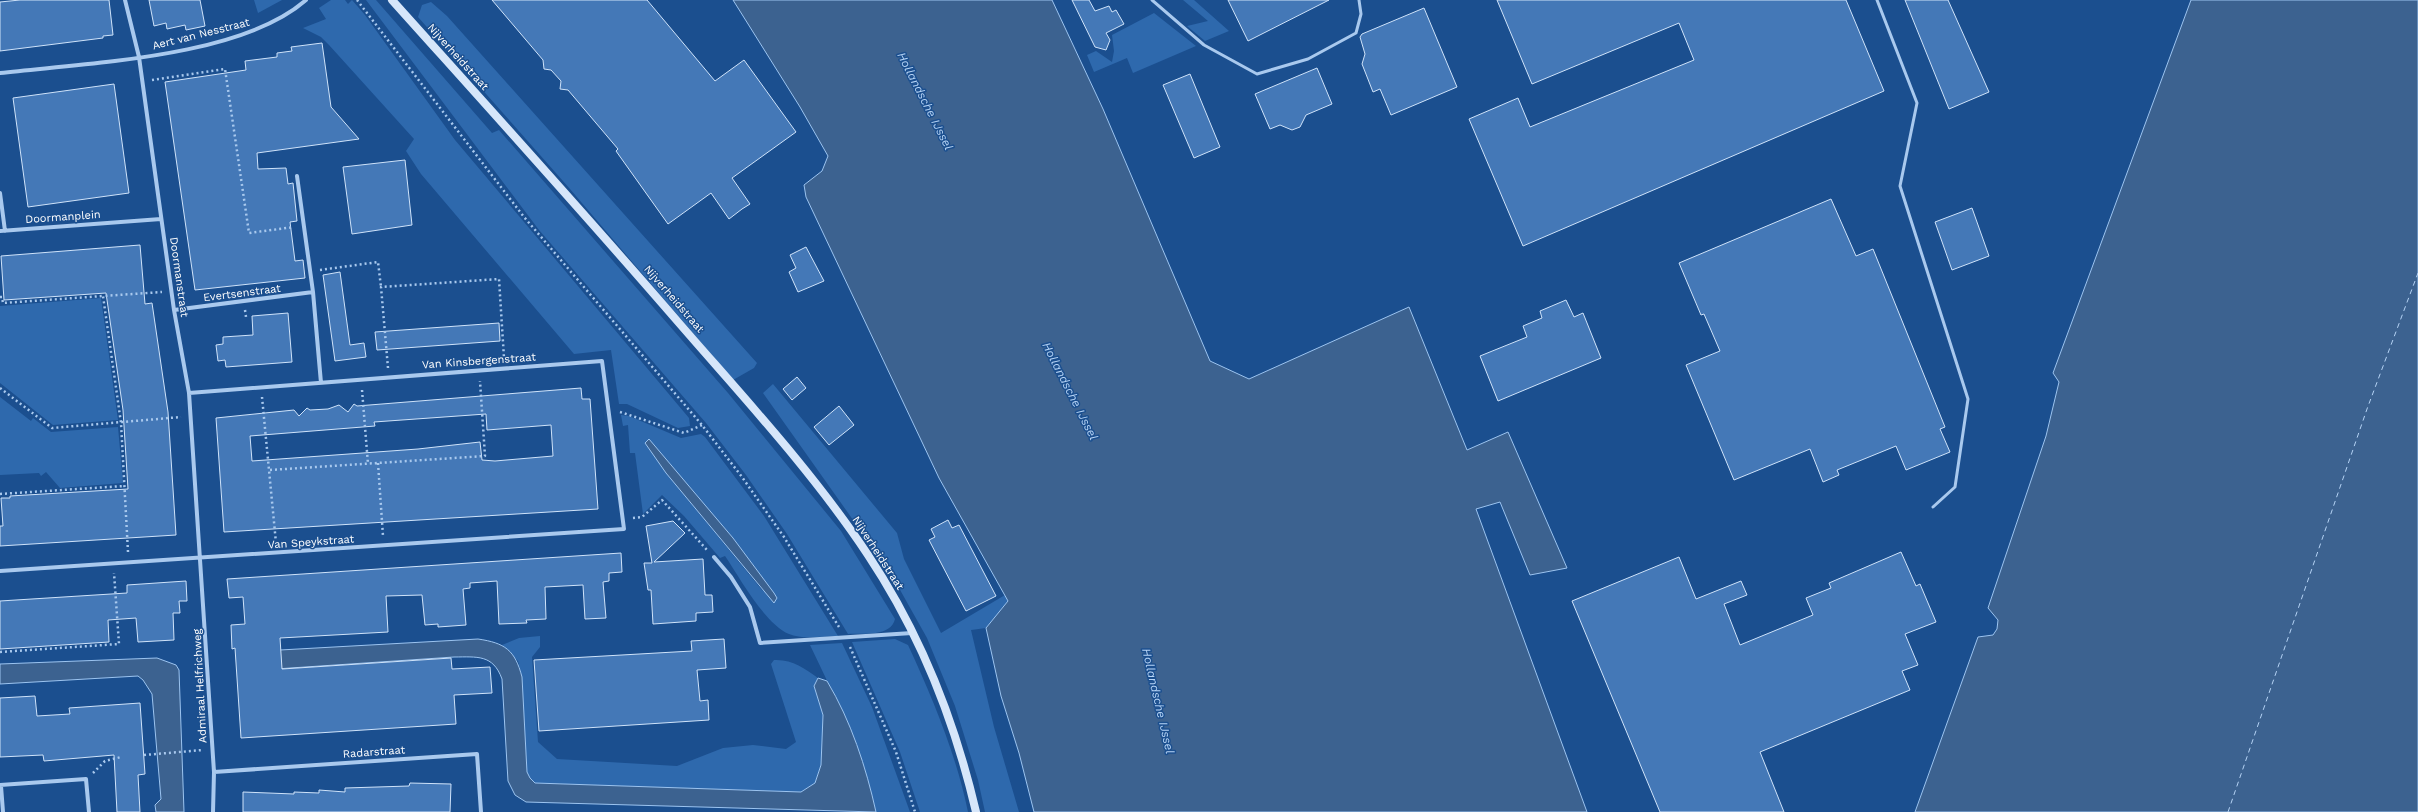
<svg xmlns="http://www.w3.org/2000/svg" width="2418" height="812" font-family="'Work Sans',sans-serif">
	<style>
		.green { fill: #2e69ad; fill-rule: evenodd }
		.water { fill: #3c6290; stroke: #9cc4f0 }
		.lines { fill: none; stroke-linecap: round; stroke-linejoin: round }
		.ferry { stroke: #b5d3f5; stroke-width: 1; stroke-dasharray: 5 4; stroke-linecap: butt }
		.building { fill: #4478b7; stroke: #cfe3fa; fill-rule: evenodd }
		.path { stroke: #a9c9ee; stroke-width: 2.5; stroke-dasharray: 2 3; stroke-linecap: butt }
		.lane { stroke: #a9c9ee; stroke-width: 3 }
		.street { stroke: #a9c9ee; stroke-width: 4 }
		.secondary { stroke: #d6e6fa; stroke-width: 8 }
		.labels { text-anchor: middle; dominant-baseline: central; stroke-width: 3; stroke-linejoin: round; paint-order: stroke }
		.street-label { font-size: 11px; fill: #fff; stroke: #1b4f8f }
		.water-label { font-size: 12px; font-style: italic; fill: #b5d3f5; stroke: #1b4f8f }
	</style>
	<rect width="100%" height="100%" fill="#1b4f8f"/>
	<path class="green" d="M254 0H282L258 13Z
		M331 0H345L348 4 352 0 365 15 455 140 689 418 690 426 678 428 627 404H619L611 350 574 354 421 174 406 151 414 139 329 45 321 37 303 28 326 19 319 8Z
		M366 0H376L492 133 499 130 728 393 841 531 895 619C891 637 863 633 848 634L787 534 746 475 706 423 539 230Z
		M1183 0H1194L1229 31 1205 41 1187 26 1208 21Z
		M431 2 447 16 757 363 754 368 733 380 570 189 418 17 422 5Z
		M1154 13 1196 46 1133 73 1127 58 1094 72 1087 55 1096 51 1112 62 1114 51 1112 35Z
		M101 298 118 420 53 425 0 383V306Z
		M773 384 897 533 904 559 941 633 1005 595 1008 601 986 628 971 630 994 727 1019 812H985L978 780 955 706 927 638 890 572 763 393Z
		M0 397 31 421 33 418 51 432 118 427 123 483 60 488 46 472 41 476 39 473 0 475Z
		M621 415 629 416 681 438 701 434 705 437 764 516 838 636C824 636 802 640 789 634 764 623 740 578 725 556L720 558 684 516 662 495 643 514 635 453H630L628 425 623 426ZM649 440 733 538 777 598 762 590 666 473 646 444Z
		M540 636V647L532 657 538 742 557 759 677 766 723 748 753 745 786 749 796 742 771 664 774 660C792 659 804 668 818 678L814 686 823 715 821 765 815 783 801 792 535 783 530 778 527 772 522 677 518 661 502 645 519 638Z
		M895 639 908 645C933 699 956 754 968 812H920L900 752 852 642Z
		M842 643 872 707 910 812H876C862 750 837 702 810 645Z"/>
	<path class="water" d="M733 0H1052L1103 109 1210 361 1249 379 1409 307 1467 450 1508 432 1567 568 1530 575 1500 502 1476 509 1587 812H1034L1019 753 1001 696 986 628 1008 601 939 478 806 197 804 185 822 171 828 156 800 107Z
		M2191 0H2418V812H1915L1978 637 1993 635 1997 629 1998 620 1988 608 2046 436 2059 382 2053 373Z
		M649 439 733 538 774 593 777 598 774 603 666 473 645 443Z
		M478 639C505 643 515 650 522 677L527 772 530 778 535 783 801 792 815 783 821 765 823 715 814 686 818 678 827 681C851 721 866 767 876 812L526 802 515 795 508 781 502 679C493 654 477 657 454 657L246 671 244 652Z
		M157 658 176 665 179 670 184 812H156L155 805 161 799 152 694 143 680 138 676 0 684V664Z"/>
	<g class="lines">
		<path class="ferry" d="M2228 812 2367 409 2418 273"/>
	</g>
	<path class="building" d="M20 0H109L113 35 103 36V38L0 51V2Z
		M149 0H200L205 26 186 30 185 25 167 29 166 23 154 26Z
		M492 0H647L715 81 744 60 796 132 732 178 750 204 742 209 729 219 711 193 668 224 616 151 618 149 568 90 560 89 561 81 551 70 544 69 543 60Z
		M1072 0H1089L1095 11 1109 6 1112 12 1116 10 1124 24 1106 33 1110 40 1106 50 1095 47Z
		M1228 0H1329L1248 41Z
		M1497 0H1846L1884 91 1523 246 1469 119 1518 98 1530 127 1694 60 1679 23 1532 84Z
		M1905 0H1948L1989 92 1949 109Z
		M1424 8 1457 87 1391 115 1380 89 1373 92 1362 64 1365 54 1360 37 1362 34Z
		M322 43 331 107 359 139 257 153 258 169 286 168 288 184 293 183 297 221 290 222 295 261 303 260 305 278 195 290 165 82 246 70 245 61 277 57V53L292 51 291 47Z
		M1317 68 1332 104 1306 115 1300 127 1292 130 1280 125 1270 129 1255 94Z
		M1190 74 1220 147 1194 158 1163 85Z
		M114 84 129 193 28 207 13 98Z
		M405 160 412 225 352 234 343 167Z
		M1831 199 1856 256 1873 249 1945 427 1940 429 1950 452 1906 470 1896 446 1837 470 1839 475 1823 482 1810 449 1734 480 1686 365 1720 351 1704 314 1701 315 1679 263Z
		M1972 208 1989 256 1952 270 1935 222Z
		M140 245 145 304 152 303 168 412 176 535 0 546V526H3L1 498H10V496L128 489 123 410 106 293 4 300 1 256Z
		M806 247 824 281 798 292 789 272 796 268 790 255Z
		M340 272 350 345 364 343 366 357 335 361 323 275Z
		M1566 300 1574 317 1583 313 1601 358 1498 401 1480 356 1527 337 1523 326 1542 318 1540 311Z
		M288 313 292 362 226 367 225 360 218 361 216 345 223 344V337L253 335 252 316Z
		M499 323 500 341 377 350 375 332Z
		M797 377 806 388 792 400 783 389Z
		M581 388 582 399H590L598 509 224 532 216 418 294 410 299 416 307 408 310 410 328 409 339 405 348 412 354 404 357 406ZM486 414 487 430 551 425 553 456 495 461 482 460 480 442 418 449 252 461 250 436 375 426 374 422Z
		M839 406 854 425 829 445 814 427Z
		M948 520 952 528 959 525 996 596 966 611 929 540 935 537 931 529Z
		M673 521 685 533 654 562 703 559 705 595H712L713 612 696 613V621L653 624 651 590H648L644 563H652L646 526Z
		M1901 552 1916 586 1920 584 1936 622 1905 634 1918 665 1902 671 1910 690 1760 752 1784 812H1660L1572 601 1679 557 1696 599 1741 581 1747 595 1724 604 1740 645 1813 615 1806 598 1831 588 1829 583Z
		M621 553 622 572 609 573V581L603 582 606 618 585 619 583 585 545 587 546 619 526 620 527 623 499 624 497 581 470 583V588L463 589 466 625 438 627V624L425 625 422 595 386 596 388 632 280 638 282 669 451 658 452 669 490 667 492 693 454 695 456 724 241 738 235 648 232 649 231 625 245 624 243 597 229 598 227 579Z
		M186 581 187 601H179L180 613H173L174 640 138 642 136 618 108 620 109 642 0 649V601L127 593V585Z
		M724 639 726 668 697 670 700 701 708 700 709 720 539 731 534 660 692 651 691 641Z
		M35 696 37 716 70 714 69 708 140 703 145 774 138 775 140 812H117L114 755 44 761 43 755 0 757V698Z
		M410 783 451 784 450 812H243V792L294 794V792L319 793V790L345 792V788L409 786Z"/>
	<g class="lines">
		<path class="path" d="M357 0 524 217 702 425 742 477 784 537 839 627
			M152 80 225 69 249 233 294 227
			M320 270 378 262 381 287
			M0 297H2L3 303 103 296
			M245 310 246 317
			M388 368 381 287 499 279 504 358
			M0 388 52 428 181 417
			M362 390 368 464
			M262 397 276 543
			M620 412 684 433 702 425
			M378 463 383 536
			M270 470 485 456 480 381
			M0 494 124 486
			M633 518 642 517 662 500 707 550
			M128 552 121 423 103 296 162 292
			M850 647 896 752 915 812
			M0 652 119 644 114 573
			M144 755 203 750
			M93 773 105 761 121 757"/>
		<path class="lane" d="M1152 0 1204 45 1257 74 1308 59 1356 33 1361 14 1359 0
			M1877 0 1917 103 1900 186 1968 399 1955 487 1933 507"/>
		<path class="street" d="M125 0 139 57 174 310 189 393 214 772 213 812
			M0 73C86 63 240 58 306 0
			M297 176 313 292
			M0 193 5 231
			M0 231 161 219
			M174 310 313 292 321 383
			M714 557 731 577 750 607 760 643 912 633
			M0 571 624 529 602 361 189 393
			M214 772 477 754 481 812
			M0 785 86 779 89 812
			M1 786 3 812"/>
		<path class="secondary" d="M392 0C488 107 585 214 679 323 744 398 813 472 868 555 920 633 955 722 976 812"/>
	</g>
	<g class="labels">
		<g class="street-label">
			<text transform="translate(201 34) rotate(-14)">Aert van Nesstraat</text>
			<text transform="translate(458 57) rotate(48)">Nijverheidstraat</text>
			<text transform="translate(63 217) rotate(-4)">Doormanplein</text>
			<text transform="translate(179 277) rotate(82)">Doormanstraat</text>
			<text transform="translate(242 293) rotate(-7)">Evertsenstraat</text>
			<text transform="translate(674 299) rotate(49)">Nijverheidstraat</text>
			<text transform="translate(479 361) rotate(-4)">Van Kinsbergenstraat</text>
			<text transform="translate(311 542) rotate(-4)">Van Speykstraat</text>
			<text transform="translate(878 553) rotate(57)">Nijverheidstraat</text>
			<text transform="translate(200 686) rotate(-93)">Admiraal Helfrichweg</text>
			<text transform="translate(374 752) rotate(-4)">Radarstraat</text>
		</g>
		<g class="water-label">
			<text transform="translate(925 101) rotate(63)">Hollandsche IJssel</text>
			<text transform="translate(1070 391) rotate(63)">Hollandsche IJssel</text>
			<text transform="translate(1158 701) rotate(77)">Hollandsche IJssel</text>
		</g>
	</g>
</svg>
